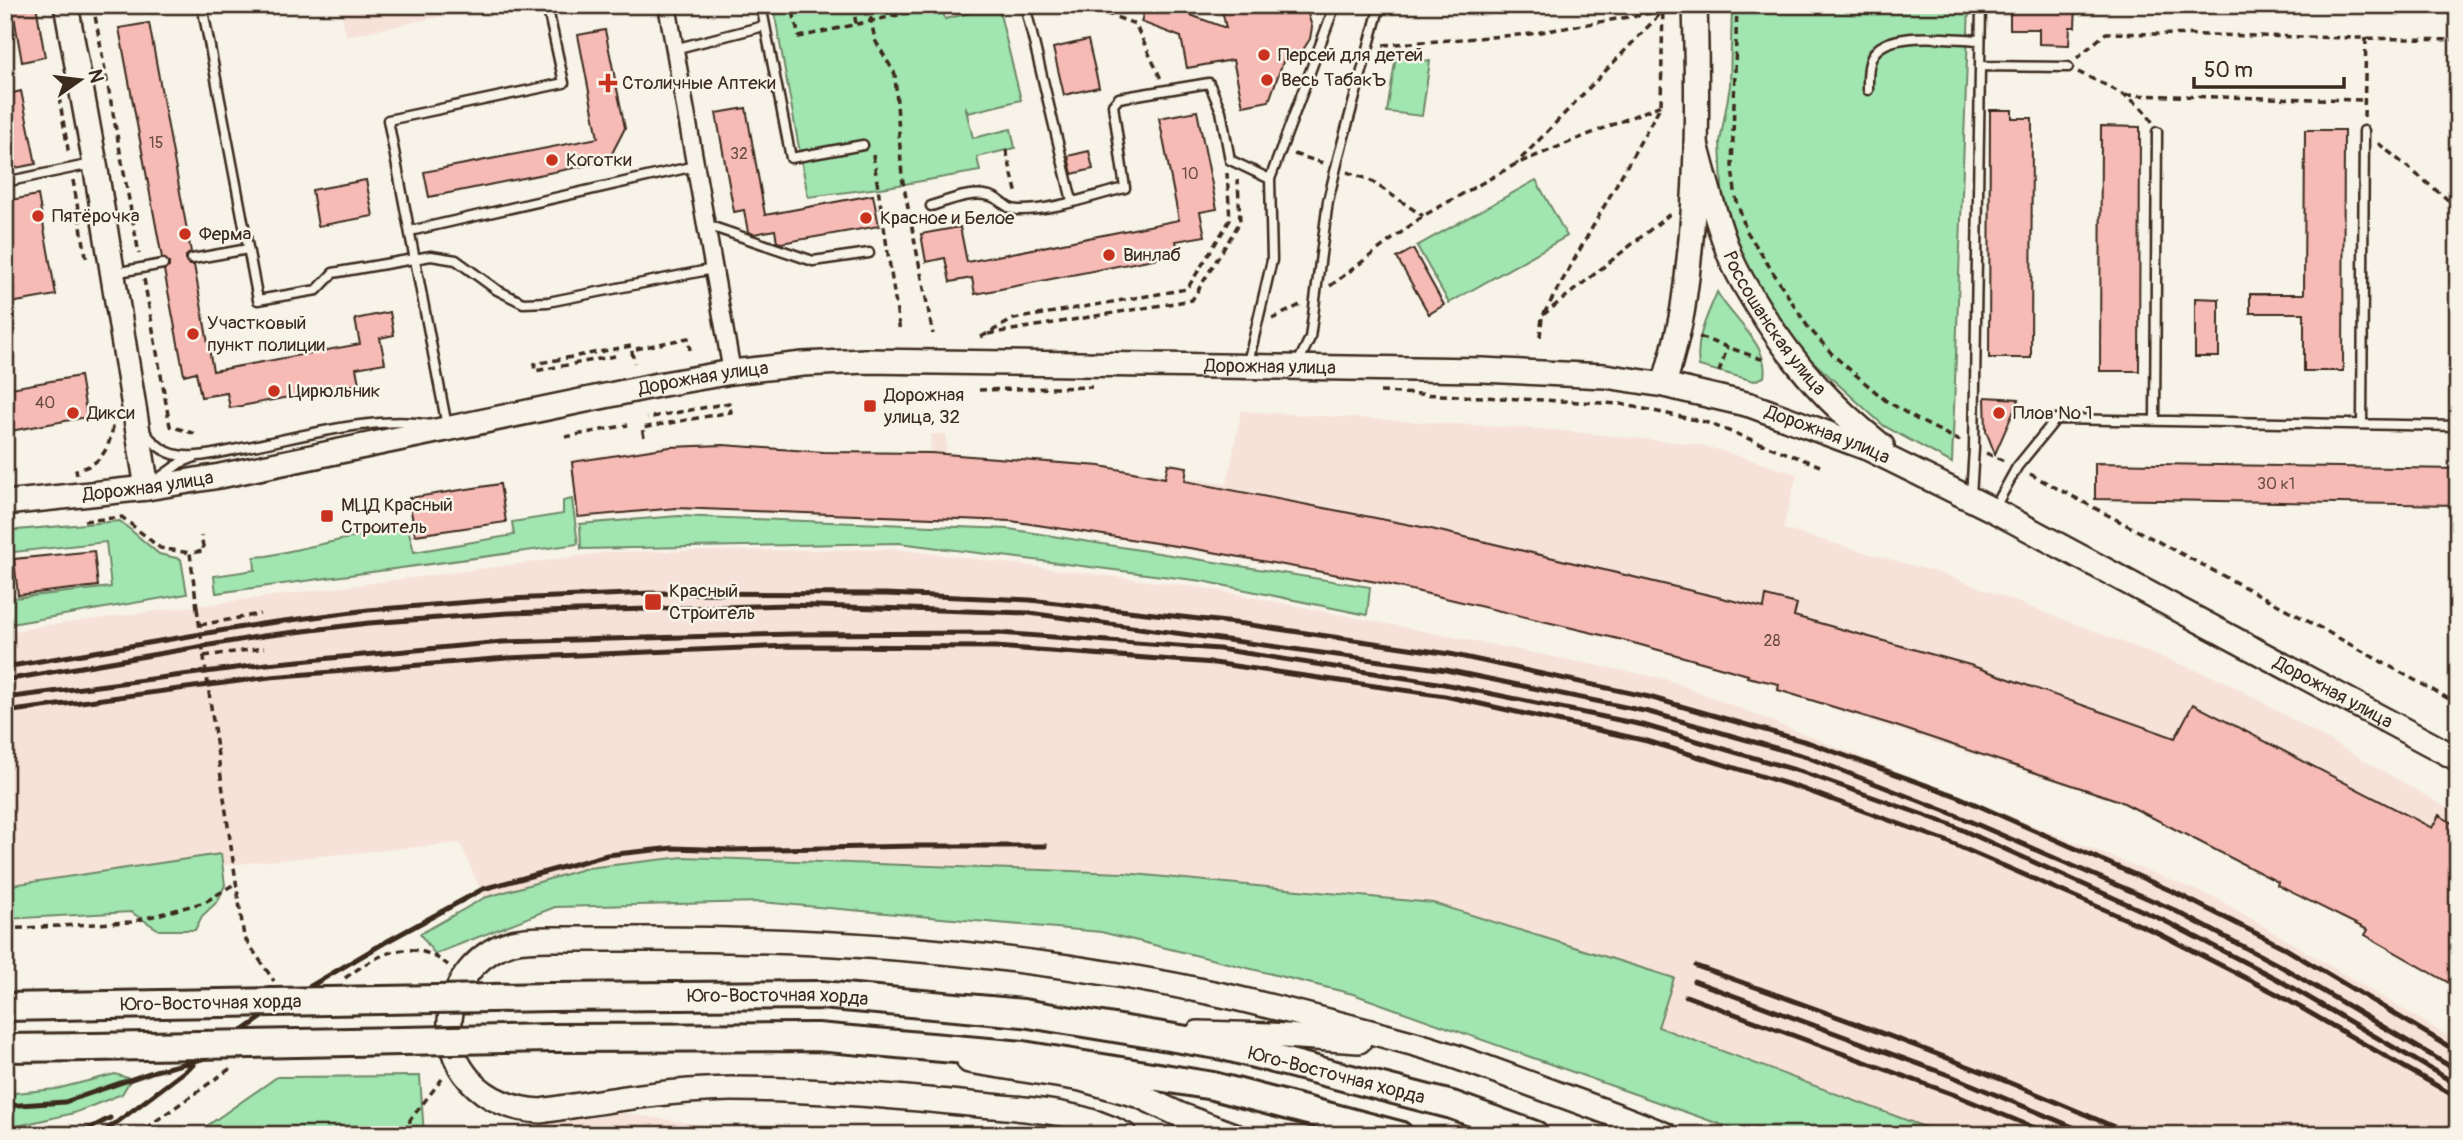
<svg xmlns="http://www.w3.org/2000/svg" width="2463" height="1140" font-family="Pangolin,sans-serif">
	<style>
		.built { fill: #f7e2d9 }
		.green { fill: #a1e5b0; stroke: #6e8867; stroke-width: 2 }
		.building { fill: #f7bbb5; stroke: #3b2a1e; stroke-width: 2 }
		.lines { fill: none; stroke-linecap: round; stroke-linejoin: round }
		.lane-casing { stroke: #3b2a1e; stroke-width: 13 }
		.street-casing { stroke: #3b2a1e; stroke-width: 21 }
		.secondary-casing { stroke: #3b2a1e; stroke-width: 28 }
		.primary-casing { stroke: #3b2a1e; stroke-width: 32 }
		.path { stroke: #3b2a1e; stroke-width: 3.5; stroke-dasharray: 7 5; stroke-linecap: butt }
		.lane { stroke: #f7f3e8; stroke-width: 8 }
		.street { stroke: #f7f3e8; stroke-width: 16 }
		.secondary { stroke: #f7f3e8; stroke-width: 23 }
		.primary { stroke: #f7f3e8; stroke-width: 26 }
		.rail { stroke: #3b2a1e; stroke-width: 5 }
		.primary-bridge-casing { stroke: #3b2a1e; stroke-width: 32; stroke-linecap: butt }
		.path-bridge { stroke: #3b2a1e; stroke-width: 3.5; stroke-dasharray: 7 5; stroke-linecap: butt }
		.primary-bridge { stroke: #f7f3e8; stroke-width: 26 }
		.poi-dot { fill: #c8321e; stroke: #f7f3e8; stroke-width: 2.5 }
		.labels { text-anchor: middle; dominant-baseline: central; stroke-width: 5; stroke-linejoin: round; paint-order: stroke }
		.number-label { font-size: 16px; fill: #6a4e44 }
		.poi-label { font-size: 19px; fill: #3b2a1e; stroke: #f7f3e8; text-anchor: start }
		.street-label { font-size: 19px; fill: #3b2a1e; stroke: #f7f3e8 }
	</style>
	<rect width="100%" height="100%" fill="#f7f3e8"/>
	<filter id="ink" filterUnits="userSpaceOnUse"><feTurbulence type="fractalNoise" baseFrequency=".0143" numOctaves="2"/><feDisplacementMap in="SourceGraphic" scale="14" xChannelSelector="R" yChannelSelector="G"/><feConvolveMatrix kernelMatrix="1 2 1 2 8 2 1 2 1" color-interpolation-filters="sRGB"/></filter>
	<g filter="url(#ink)">
		<path class="built" d="M340 5H498L346 36Z
			M1241 411 1553 430 1702 445 1797 474 1783 529 1949 576 2227 682 2458 814V990L2364 935 2366 931 2276 885 2277 882 2125 804 1776 690 1777 686 1746 678V675L1623 642 1382 585 1196 551 1012 523 677 510 577 519 570 460 671 445 724 444 824 451 930 453 931 434H946L947 453 1100 465 1227 484Z
			M895 549 1205 588 1666 679 2218 899 2458 1042V1135H1947L1658 1027 1673 978 1433 903 1124 873 683 857 587 868 484 898 460 843 214 866 5 897V633L42 626 610 552Z
			M623 1113 768 1135H479L485 1132Z"/>
		<path class="green" d="M773 5H862L865 15 908 5H941L945 19 998 6 1021 100 968 113 965 106 973 138 1011 129 1015 148 977 157 980 171 887 187 808 197Z
			M1732 5H1969L1952 463 1884 426 1807 356 1770 304 1743 258 1723 209 1720 142 1730 86Z
			M1396 56 1430 61 1422 116 1387 112Z
			M1536 180 1567 236 1449 303 1417 246Z
			M1717 292C1731 318 1770 345 1764 377L1754 381 1699 366C1695 338 1707 317 1717 292Z
			M572 499 578 544 216 593 214 576 255 570 254 557 267 556 377 532 408 528 414 552 514 535 512 522 563 514V501Z
			M679 516 1009 529 1370 587 1367 615 1202 581 899 543 581 549 580 524Z
			M120 521 159 554 181 559 187 594 5 625V599L111 587 106 542 5 553V531Z
			M221 854 225 885 218 901 202 916 195 930H159L131 912 5 919V886Z
			M683 857 1124 873 1433 903 1674 978 1658 1027 1946 1135H1750L1353 994 1101 932 761 902 555 907 435 954 420 934 484 898 587 868Z
			M115 1074 131 1079 122 1094 74 1113 5 1129V1094L56 1089Z
			M420 1076 424 1135H194L277 1077Z"/>
		<path class="building" d="M12 5H36L45 57 22 62Z
			M1146 5H1186L1185 13 1226 28 1221 5H1301L1308 14 1312 27 1310 39 1301 53 1292 58 1284 59 1269 101 1243 106 1233 60 1187 68 1181 37 1141 22Z
			M2010 5H2076L2075 27H2070L2069 45 2039 44V29H2010Z
			M149 23 191 252 186 256V261L189 265H194L213 371 360 344 355 319 390 312 394 335 380 338 385 363 356 368 359 384 230 408 227 393 201 397 196 372 184 375 164 270 169 267V262L162 258 119 28Z
			M605 30 625 128 608 161 429 197 424 172 598 138 578 35Z
			M1088 40 1099 87 1064 95 1053 48Z
			M21 91 36 164 5 170V95Z
			M746 108 765 215 873 195 879 226 781 243 777 242 775 230 754 234 748 232 744 210 734 212 716 113Z
			M1990 110H2012V118H2032L2031 358H1989Z
			M1197 111 1217 209 1200 212 1205 236 1176 241 1179 254 975 294 972 278 950 282 945 258 926 262 921 234 960 227 967 262 1179 220 1159 118Z
			M2101 126 2140 127 2139 371H2100Z
			M2305 130H2344L2343 371H2304V313H2250V294H2304Z
			M1089 151 1093 169 1072 174 1068 156Z
			M366 180 373 216 318 226 312 190Z
			M38 195 56 295 5 304V201Z
			M1413 249 1444 305 1429 314 1397 258Z
			M2195 298 2219 299V357H2195Z
			M80 376 87 417 5 432V389Z
			M1985 397 2019 399 1995 454 1986 431Z
			M723 445 823 452 931 453 1100 466 1165 478 1168 464 1187 467 1185 481 1427 528 1764 608 1766 596 1797 604 1794 616 1970 665 2175 738 2193 704 2432 828 2439 815 2458 827V988L2365 935 2368 930 2277 885 2278 882 2120 801 1893 725 1778 690 1779 684 1747 677 1748 675 1623 640 1382 583 1196 549 1011 521 676 508 578 517 572 462 670 447Z
			M2095 463 2458 469V505L2095 499Z
			M500 484 506 522 415 535 409 498Z
			M94 551 98 586 18 595 14 559Z"/>
		<g class="lines">
			<defs>
				<path id="lane" d="M202 5 258 300 317 290 333 273 431 256 456 260 497 290 523 303 548 302 713 269
					M761 5 791 158 863 145
					M1025 5 1072 201
					M674 49 764 26
					M1981 66 2068 67
					M1868 90C1868 77 1867 58 1878 49 1898 31 1954 39 1980 40
					M1270 179 1335 5
					M5 182 92 164
					M931 206C950 200 975 189 995 198 1005 203 1006 209 1018 210 1053 211 1091 196 1125 188L1113 105 1119 98 1209 83 1221 111 1230 160 1270 179 1272 260 1248 363
					M707 225 813 261 869 253
					M410 231 695 166
					M192 259 248 249
					M114 273 163 264
					M1297 365 1310 338 1328 201 1339 155 1380 5
					M2155 420 2157 132
					M2362 424 2364 131
					M447 426 388 120 564 83 547 5
					M144 431C150 439 158 448 168 452 190 462 220 452 243 448 296 438 378 414 430 425
					M155 481 180 463 195 457
					M1971 496 1974 448 1981 5
					M1995 507 2017 467 2056 419 2458 426"/>
				<path id="street" d="M667 5 732 372"/>
				<g id="secondary">
					<path d="M66 5 95 164 147 488"/>
					<path id="s1" d="M1696 144C1706 182 1716 220 1730 256 1738 276 1750 294 1761 312 1797 368 1830 405 1882 446"/>
					<path d="M1664 385C1671 359 1679 333 1683 307 1698 208 1698 105 1695 5"/>
					<path id="s2" d="M5 503 147 488 220 476 658 385 732 372 803 364 865 361 1219 366 1482 370 1605 376 1664 385 1750 405 1867 448 1993 510 2458 759"/>
					<path d="M1198 1033 1270 1035 1359 1041"/>
					<path d="M969 1061 1081 1079 1140 1096 1178 1114 1234 1135"/>
					<path d="M1125 1135C1079 1110 1021 1109 970 1104 890 1096 811 1089 731 1089 667 1090 603 1101 541 1111 484 1109 439 1066 452 1007 458 976 482 951 512 942 529 938 546 939 563 939 591 939 620 939 649 939 842 939 1038 954 1227 996 1290 1011 1353 1027 1415 1044 1464 1058 1511 1077 1558 1094 1594 1107 1630 1120 1666 1135"/>
				</g>
				<g id="primary">
					<path id="s3" d="M550 997 821 995 1023 1013 1223 1046 1452 1105 1535 1135"/>
					<path d="M5 1007 162 1004"/>
					<path d="M550 1038 817 1037 1023 1055 1213 1086 1399 1135"/>
					<path d="M5 1048 93 1047"/>
				</g>
			</defs>
			<use href="#lane" class="lane-casing"/>
			<use href="#street" class="street-casing"/>
			<use href="#secondary" class="secondary-casing"/>
			<use href="#primary" class="primary-casing"/>
			<path class="path" d="M93 5 139 254
				M853 5 856 24
				M868 5 875 40 895 74 902 177 933 334
				M1083 5 1135 24 1161 79
				M1737 5 1732 169 1736 198 1746 230 1808 327 1833 355 1885 400 1918 420 1960 441
				M774 11 792 7 799 37 943 5
				M1383 45 1530 34 1663 11 1516 164
				M2077 58 2106 33 2458 40
				M2078 72C2100 83 2142 99 2152 122
				M2126 95 2364 100
				M59 97 69 155
				M2364 117 2366 38
				M2378 143 2458 208
				M1006 150 1017 195
				M1294 154 1323 163
				M873 155 900 332
				M1347 172 1368 179 1423 216
				M73 180 87 262
				M144 279 170 426 199 435
				M1330 286 1423 216 1516 164 1661 105
				M1543 315 1670 214
				M1272 319 1300 305
				M988 334 1192 300 1240 222 1238 180
				M981 337 1014 319 1187 289 1230 220 1227 173
				M1540 337 1542 317 1661 105 1663 5
				M1699 337 1764 360
				M636 349 688 338 690 350
				M615 356 535 371 534 364 631 346 634 363
				M1719 372 1727 348
				M979 390 1092 387
				M1380 392 1621 404 1705 422 1820 466
				M565 437 628 425
				M644 437 642 428 731 412 729 403 647 418
				M1986 453 2004 461
				M2030 474 2286 609 2458 704
				M77 475 76 470C103 465 110 446 114 421
				M84 521 122 517 160 548 190 553
				M197 608 190 553 204 551 201 536
				M200 625 260 614
				M204 656 264 648
				M217 749 244 937 274 981
				M5 929 131 922 205 902 236 883
				M345 978C380 953 410 936 448 965
				M136 1135 231 1068
				M409 1135 410 1120 442 1079"/>
			<use href="#lane" class="lane"/>
			<use href="#street" class="street"/>
			<use href="#secondary" class="secondary"/>
			<use href="#primary" class="primary"/>
			<path class="rail" d="M5 667 261 624 368 610 508 599 652 593 885 594 1030 600 1244 624 1450 654 1649 697 1810 743 1959 797 2174 892 2281 946 2458 1052
				M5 680 263 636 369 623 508 613 788 605 1029 613 1446 670 1649 712 1807 757 1953 814 2170 908 2282 967 2458 1071
				M5 698 267 664 502 642 791 634 999 633 1219 649 1444 684 1643 725 1802 772 1949 824 2163 920 2277 979 2458 1085
				M5 712 270 677 507 658 788 646 996 647 1214 663 1445 696 1647 741 1797 787 1944 840 2158 933 2277 994 2458 1098
				M1696 966C1843 1018 1990 1071 2132 1135
				M1694 981 1951 1076 2092 1135
				M1686 996 1955 1095 2052 1135
				M5 1106 65 1102 155 1071 202 1059 287 1000 384 943 483 889 607 855 673 848 732 850 914 846H1045
				M77 1135 110 1118
				M100 1135 193 1065"/>
			<defs>
				<path id="primary-bridge" d="M162 1004 550 997
					M93 1047 550 1038"/>
			</defs>
			<use href="#primary-bridge" class="primary-bridge-casing"/>
			<path class="path-bridge" d="M197 608 217 749"/>
			<use href="#primary-bridge" class="primary-bridge"/>
		</g>
	</g>
	<g class="poi-dot">
		<circle cx="1264" cy="55" r="7"/>
		<circle cx="1267" cy="80" r="7"/>
		<path d="M604.5 72.5h7v7h7v7h-7v7h-7v-7h-7v-7h7z"/>
		<circle cx="552" cy="160" r="7"/>
		<circle cx="38" cy="216" r="7"/>
		<circle cx="866" cy="218" r="7"/>
		<circle cx="185" cy="234" r="7"/>
		<circle cx="1109" cy="255" r="7"/>
		<circle cx="193" cy="334" r="7"/>
		<circle cx="274" cy="391" r="7"/>
		<rect x="863" y="399" width="14" height="14" rx="3.5"/>
		<circle cx="73" cy="413" r="7"/>
		<circle cx="1999" cy="413" r="7"/>
		<rect x="320" y="509" width="14" height="14" rx="3.5"/>
		<rect x="644" y="593" width="18" height="18" rx="3.5"/>
	</g>
	<g class="labels">
		<g class="number-label">
			<text x="156" y="143">15</text>
			<text x="739" y="154">32</text>
			<text x="1190" y="174">10</text>
			<text x="45" y="403">40</text>
			<text x="2276" y="484">30 к1</text>
			<text x="1772" y="641">28</text>
		</g>
		<g class="poi-label">
			<text x="1278" y="55">Персей для детей</text>
			<text x="1281" y="80">Весь ТабакЪ</text>
			<text x="622" y="83">Столичные Аптеки</text>
			<text x="566" y="160">Коготки</text>
			<text x="52" y="216">Пятёрочка</text>
			<text x="880" y="218">Красное и Белое</text>
			<text x="199" y="234">Ферма</text>
			<text x="1123" y="255">Винлаб</text>
			<text x="207" y="323">Участковый<tspan x="207" dy="22">пункт полиции</tspan></text>
			<text x="288" y="391">Цирюльник</text>
			<text x="884" y="395">Дорожная<tspan x="884" dy="22">улица, 32</tspan></text>
			<text x="87" y="413">Дикси</text>
			<text x="2013" y="413">Плов № 1</text>
			<text x="341" y="505">МЦД Красный<tspan x="341" dy="22">Строитель</tspan></text>
			<text x="669" y="591">Красный<tspan x="669" dy="22">Строитель</tspan></text>
		</g>
		<g class="street-label">
			<text stroke="none"><textPath href="#s1" startOffset="198">Россошанская улица</textPath></text>
			<text stroke="none"><textPath href="#s2" startOffset="1278">Дорожная улица</textPath></text>
			<text stroke="none"><textPath href="#s2" startOffset="710">Дорожная улица</textPath></text>
			<text stroke="none"><textPath href="#s2" startOffset="1844">Дорожная улица</textPath></text>
			<text stroke="none"><textPath href="#s2" startOffset="144">Дорожная улица</textPath></text>
			<text stroke="none"><textPath href="#s2" startOffset="2412">Дорожная улица</textPath></text>
			<text stroke="none"><textPath href="#s3" startOffset="228">Юго-Восточная хорда</textPath></text>
			<text transform="translate(211 1003) rotate(-1)">Юго-Восточная хорда</text>
			<text stroke="none"><textPath href="#s3" startOffset="794">Юго-Восточная хорда</textPath></text>
		</g>
	</g>
	<rect width="2463" height="1140" fill="none" stroke="#f7f3e8" stroke-width="28"/>
	<rect x="14" y="14" width="2435" height="1112" fill="none" stroke="#3b2a1e" stroke-width="2.5" filter="url(#ink)"/>
	<g transform="translate(80 80) rotate(76)" stroke="#f7f3e8" stroke-width="5" paint-order="stroke">
	<path d="M0-5L12 26L0 18L-12 26Z" fill="#3b2a1e"/>
	<text y="-10" font-size="19" font-weight="bold" text-anchor="middle" fill="#3b2a1e">N</text>
	</g>
	<path d="M2194 77v10h150v-10" fill="none" stroke="#3b2a1e" stroke-width="3.5"/>
	<text x="2204" y="77" font-size="21" fill="#3b2a1e" stroke="#f7f3e8" stroke-width="5" paint-order="stroke">50 m</text>
</svg>
